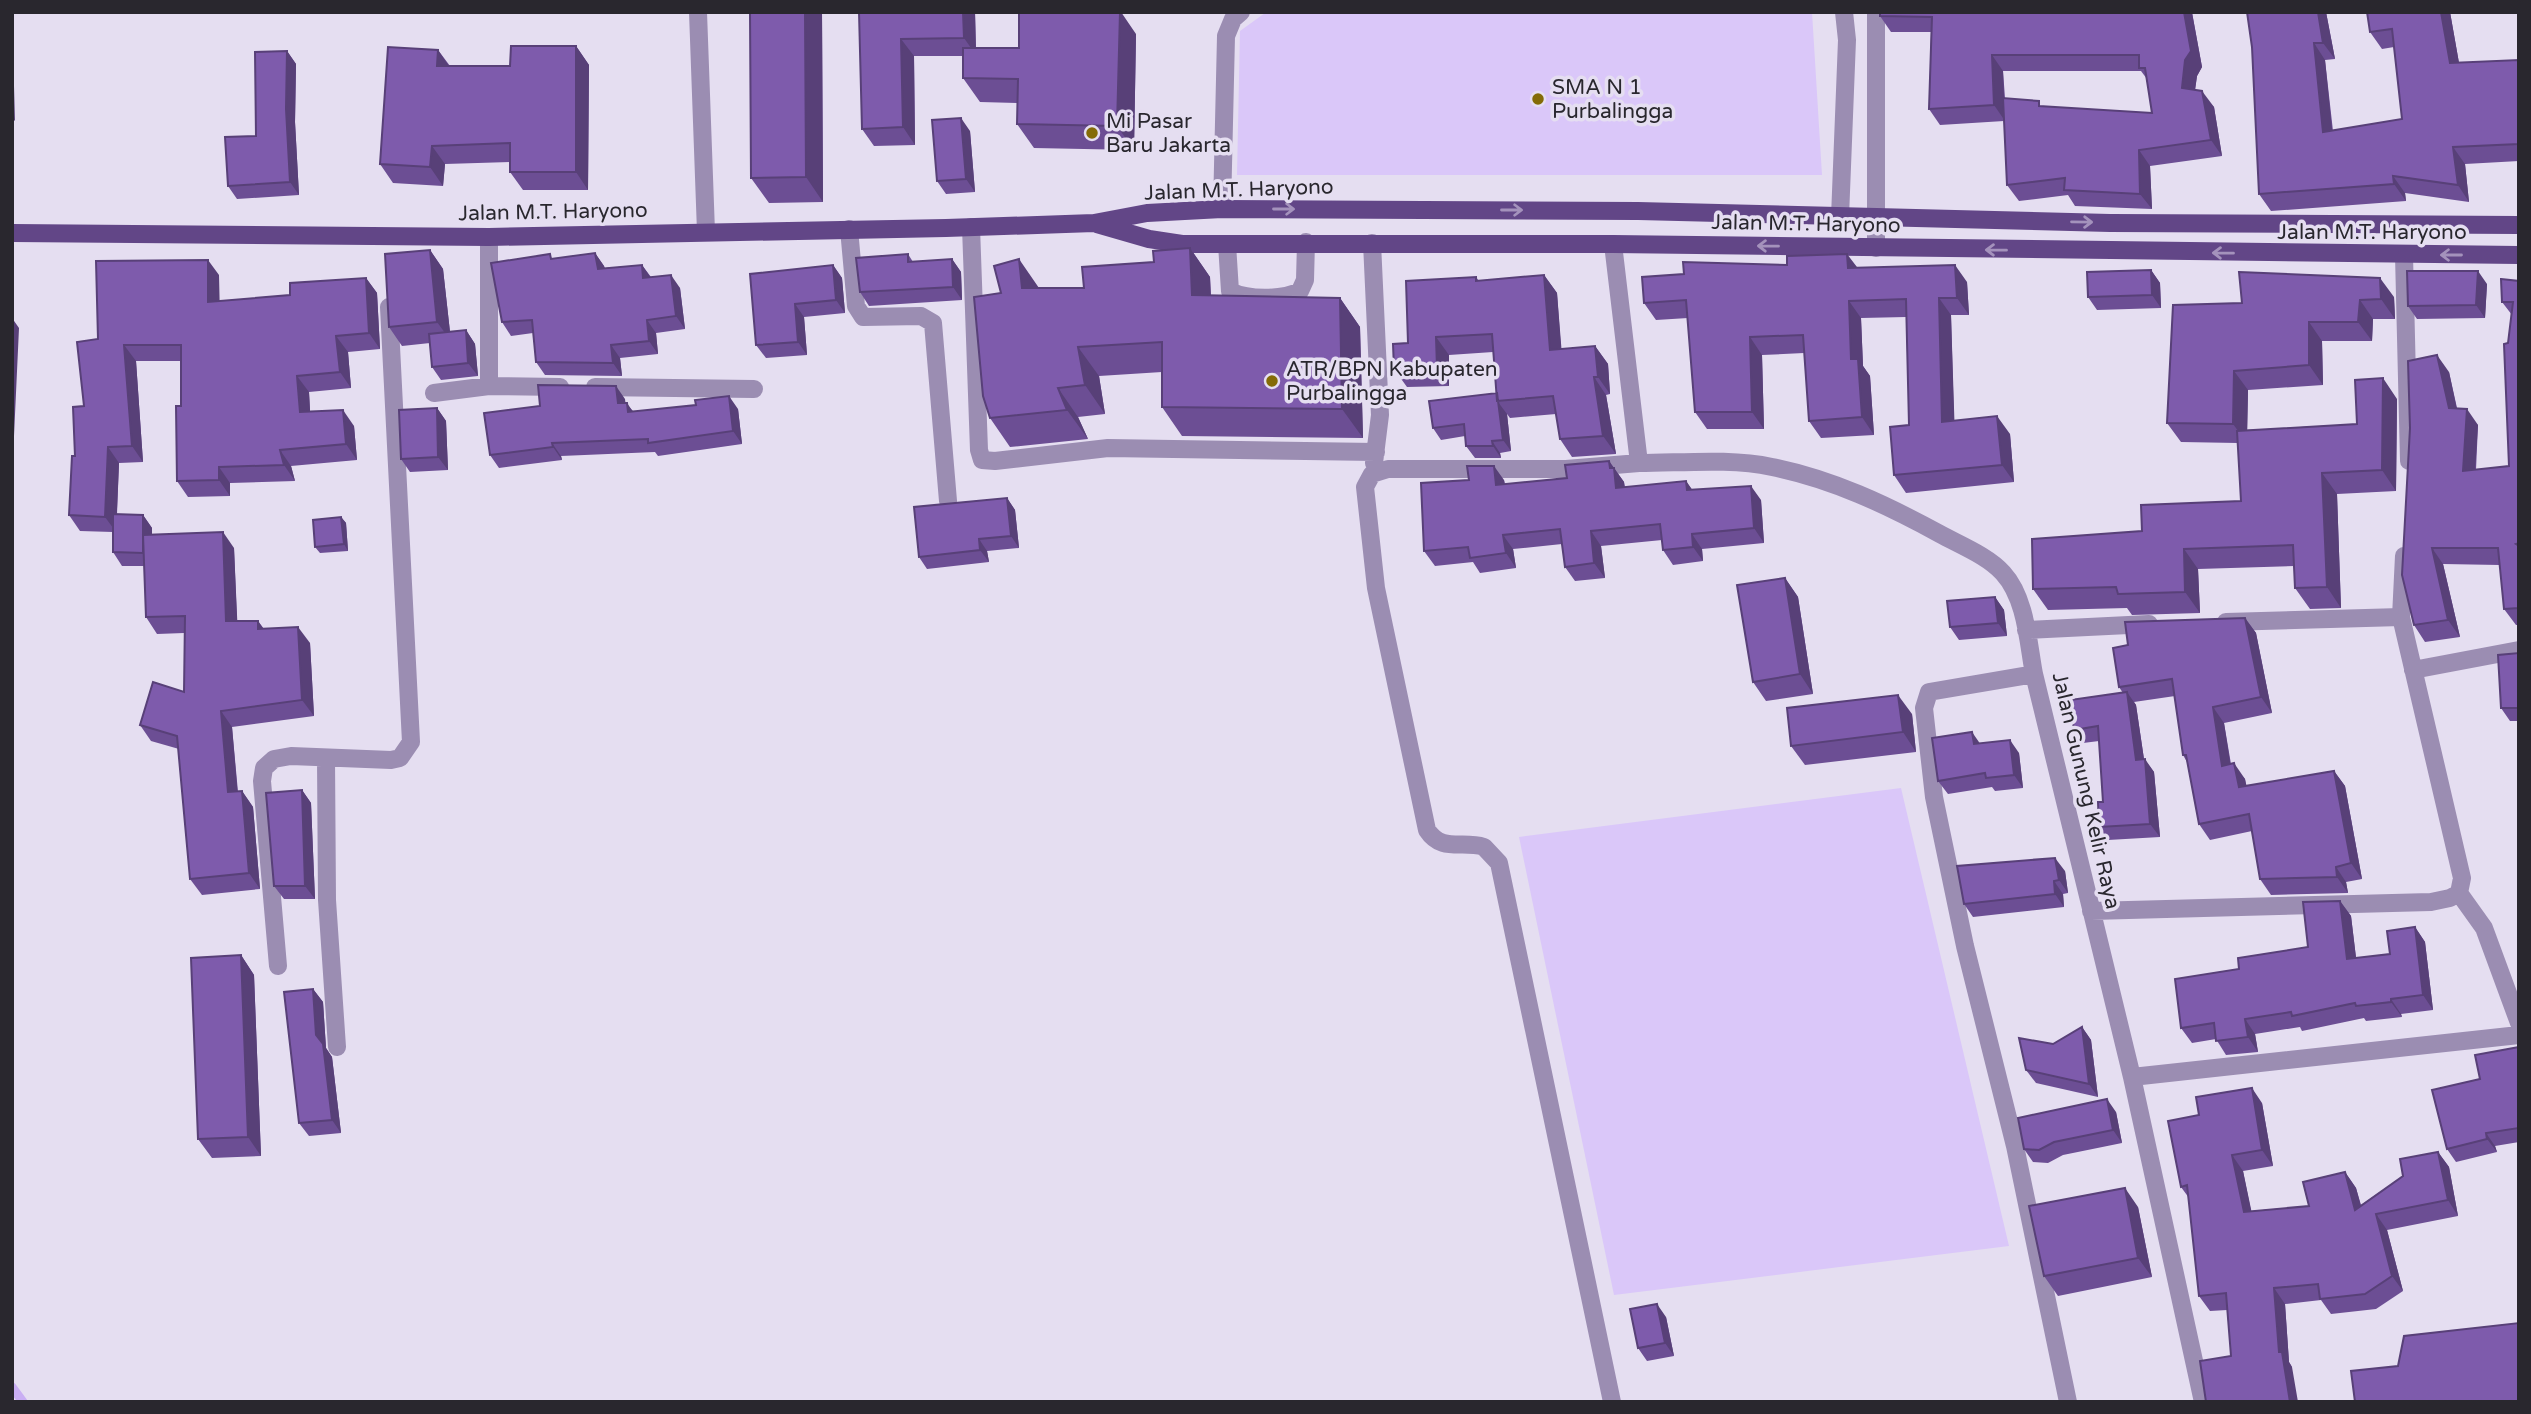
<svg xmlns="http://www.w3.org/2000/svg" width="2531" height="1414" font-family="'Varela Round',sans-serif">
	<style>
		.green { fill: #dac7f9 }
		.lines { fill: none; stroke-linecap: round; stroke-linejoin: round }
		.stream { stroke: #c9aef3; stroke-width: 9 }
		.minor { stroke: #9b8db2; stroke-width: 18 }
		.major { stroke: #624687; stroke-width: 18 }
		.wall { fill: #6c4e94; fill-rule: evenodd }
		.shaded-wall { fill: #584078 }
		.building { fill: #7e5bac; stroke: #584078; stroke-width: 2 }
		.oneway { stroke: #a492bc }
		.poi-dot { fill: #846b07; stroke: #e5def1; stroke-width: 2.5 }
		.labels { text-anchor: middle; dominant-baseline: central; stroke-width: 7; stroke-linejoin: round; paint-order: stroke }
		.poi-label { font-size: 21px; fill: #29272e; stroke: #e5def1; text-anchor: start }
		.street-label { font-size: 21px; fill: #29272e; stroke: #e5def1 }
	</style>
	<rect width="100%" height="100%" fill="#e5def1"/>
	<path class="green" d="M1812 12 1822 175H1237L1240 31 1265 13Z
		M1901 788 2009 1246 1614 1295 1519 837Z"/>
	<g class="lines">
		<path class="stream" d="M12 1387 23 1402"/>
		<path class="minor" d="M698 12 706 232
			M1876 12V248
			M1222 209 1226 36 1233 19 1241 12
			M1840 217 1847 40 1844 12
			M971 227 979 450 982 460 995 461 1108 448 1376 452
			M849 229 856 306 863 317 921 316 933 323 948 501
			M489 237V386L560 387
			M1372 243 1380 415 1374 463
			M1227 244 1230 291C1248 300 1282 300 1300 291L1305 280 1306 242
			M2404 255 2409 461
			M595 387 754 389
			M434 393 489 386
			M1639 463C1682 463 1730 458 1772 467 1832 479 1887 505 1940 534 1960 545 1988 556 2003 573 2026 598 2028 642 2034 674L2132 1077 2203 1402
			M2226 622 2401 617
			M2026 630 2149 624
			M2413 670 2519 650
			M2034 674 1929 692 1924 708 1934 797 1965 946 2015 1146 2068 1402
			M326 759 327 900 337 1047
			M2459 893 2484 928 2519 1023
			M2091 911 2431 902 2450 898 2459 893 2462 878 2401 617 2404 556
			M278 966 262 781 264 768 274 759 291 756 391 760 400 758 411 742 389 307
			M2132 1077 2519 1035
			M1612 1402 1499 863 1484 847C1462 840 1442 853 1427 830L1376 588 1365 487 1372 474 1388 469H1566L1639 463 1613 244"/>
		<path class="major" d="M1097 224 1149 239 1182 244H1613L2519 255
			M12 233 489 237 946 228 1094 223 1147 213 1222 209 1638 211 2110 223 2519 225"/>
	</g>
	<path class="wall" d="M750 12H822L823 202 769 203 751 178Z
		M859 12H975L976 48H1019L1136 34 1134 150 1034 148 1017 124V103L980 102 963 78V56H914L915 145 874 146 862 129Z
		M2192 12 2202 67 2197 76 2195 90 2214 107 2222 156 2150 166 2152 209 2075 206 2068 195 2019 201 2007 185 2004 121 1940 125 1929 109 1931 32H1891L1880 16ZM2003 71H2141L2147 79 2152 113 2043 107 2005 98Z
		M2247 12H2326L2335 59 2325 60 2333 131 2402 119 2394 47 2382 49 2370 32 2367 12H2450L2459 63 2519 60V161L2465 164 2469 202 2405 193 2406 201 2271 211 2259 194 2252 47Z
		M576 46 589 65 588 190H523L510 172V162L445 164 443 186 393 183 380 164 438 50 450 66H510Z
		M287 51 296 64 295 122 299 195 237 199 228 186 256 136Z
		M970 131 975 192 946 194 937 181Z
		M1190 248 1210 277 1211 296 1340 298 1360 327 1363 438 1182 436 1162 407V372L1099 376 1105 414 1078 417 1088 439 1010 447 990 418 1039 288H1084Z
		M430 250 443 269 450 332 466 330 475 344 478 376 441 380 432 367 430 343 402 346 389 327Z
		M595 253 604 266 605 268 642 265 651 277 680 288 685 329 656 333 658 354 620 358 622 376 545 375 536 362 533 333 511 336 502 322 553 259Z
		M908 254 913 262 952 259 961 272 962 300 869 306 860 292Z
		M833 265 842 278 845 313 804 317 807 355 766 358 756 345Z
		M1857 268 1967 282 1969 315H1951L1954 421 2010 434 2014 482 1906 493 1894 475 1909 425 1906 317 1861 318 1863 366 1870 376 1874 435 1821 438 1809 421 1804 353 1762 355 1764 429H1707L1695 412 1688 318 1656 320 1644 303Z
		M2151 270 2160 283 2161 308 2097 310 2088 297Z
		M219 275V301L290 295 366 278 377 293 380 349 348 352 351 388 309 392 310 411 354 426 357 460 291 466 295 481 230 483V496L188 497 177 481 181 406V361H136L143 462 119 463 117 514 143 515 152 528V534L234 548 237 621H258L264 629 310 643 314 716 232 727 238 792 242 791 253 807 260 889 202 895 190 879 179 749 151 741 140 725 184 692V633L157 634 146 617 144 566H122L113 552V532L80 531 69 515 75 456 98 339Z
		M1544 275 1557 293 1561 349 1595 346 1608 364 1610 394 1606 395 1616 454 1572 457 1560 439 1556 414 1510 418 1507 414 1511 451 1500 453 1501 458H1475L1466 446 1465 436 1441 440 1433 428 1497 393 1493 352 1449 355V386L1407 387 1394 369 1408 343 1476 277 1479 281Z
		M2519 281V625H2516L2504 609 2500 565 2443 564 2460 637 2425 642 2414 625 2449 372 2457 408 2478 425 2476 470 2509 466 2508 343 2512 315 2502 302Z
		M2487 284 2485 318 2417 319 2408 306Z
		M2394 297 2395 319H2373L2372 341H2322L2323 385 2248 390 2247 430 2357 424 2397 399 2396 491 2337 494 2341 608 2310 609 2295 588 2294 566 2198 569 2200 613 2132 615 2127 608 2048 610 2033 589 2142 531 2241 501 2238 443 2181 442 2167 423 2242 303Z
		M625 399V403L634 412 738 409 742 444 658 456 655 452 561 456 562 460 499 468 490 455Z
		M437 408 446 421 448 470 410 472 401 459Z
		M1609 461 1624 482 1625 487 1686 481 1692 490 1761 500 1764 543 1702 549 1703 561 1673 565 1663 550 1662 540 1601 546 1605 578 1575 581 1565 567 1562 544 1513 549 1516 568 1480 573 1473 562 1435 566 1424 551 1504 480 1505 484 1567 478Z
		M1007 498 1015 510 1019 548 987 551 989 562 927 569 919 557Z
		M341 517 346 523 348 551 320 553 315 547Z
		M1785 578 1798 597 1813 694 1766 701 1753 682Z
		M1995 597 2004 610 2007 636 1959 640 1950 627Z
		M2245 618 2256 633 2272 713 2224 723 2231 764 2245 779 2246 786 2334 771 2345 786 2362 879 2346 882 2348 893 2271 895 2260 879 2252 831 2210 840 2199 824 2187 762 2183 755 2175 696 2134 702 2136 705 2144 759 2154 772 2160 837 2108 840 2099 827 2103 802 2099 741 2083 743 2074 730 2123 693 2119 687 2128 645Z
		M2519 653V721H2510L2501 708Z
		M1912 714 1916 752 1805 765 1791 746Z
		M1980 743 2019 753 2023 788 1995 791 1992 787 1948 794 1938 781Z
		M302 790 311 803 315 899H284L274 886Z
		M2065 871 2068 893 2063 894 2064 907 1973 917 1964 904Z
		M2340 901 2351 916 2356 958 2390 954 2415 927 2425 942 2433 1010 2401 1014 2402 1017 2366 1021 2364 1018 2302 1031 2300 1027 2255 1034 2258 1052 2226 1055 2216 1039 2192 1043 2181 1028 2239 969 2308 947Z
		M241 955 254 975 261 1156 212 1158 198 1139Z
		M313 989 323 1002 326 1048 332 1057 341 1133 309 1136 299 1123Z
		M2082 1027 2091 1040 2098 1097 2036 1083 2026 1070 2053 1044Z
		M2519 1047V1142L2495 1146 2497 1152 2456 1162 2447 1149 2480 1079Z
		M2262 1103 2273 1166 2243 1171 2251 1211 2309 1206 2345 1172 2356 1188 2361 1205 2438 1152 2449 1167 2458 1216 2387 1230 2403 1291 2376 1309 2331 1314 2321 1300 2285 1304 2289 1362 2292 1367 2231 1356 2227 1310 2210 1311 2199 1296 2189 1198 2181 1187Z
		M2116 1112 2122 1143 2063 1155 2048 1163 2033 1162 2024 1149Z
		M2138 1207 2152 1277 2058 1296 2044 1276Z
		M1666 1317 1674 1356 1647 1361 1638 1348Z"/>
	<path class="shaded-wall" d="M805 12H822L823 202 806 177Z
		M963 12H975L976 55 964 38Z
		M1120 12H1121L1136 34 1134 150 1117 126Z
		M2184 12 2192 13 2202 67 2197 76 2193 104 2182 88Z
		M2318 12H2326L2335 59 2323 43Z
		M2441 12H2450L2462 80 2450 63Z
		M901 39 914 56 915 145 903 127Z
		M2314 43 2325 60 2334 149 2323 132Z
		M576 46 589 65 588 190 576 172Z
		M438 50 451 69 437 66Z
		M287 51 296 64 295 122 299 195 290 182 286 109Z
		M1992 55 2003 71 2005 121 1994 105Z
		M12 83 14 86 15 121 12 118Z
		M2202 91 2214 107 2222 156 2211 140Z
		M961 118 970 131 975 192 966 179Z
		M432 146 445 164 443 186 430 167Z
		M2453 147 2465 164 2469 202 2458 185Z
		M2139 150 2150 166 2152 209 2140 194Z
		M2393 176 2405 193 2406 201 2394 184Z
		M1190 248 1210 277 1212 324 1192 295Z
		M430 250 443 269 451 341 437 322Z
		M595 253 604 266 607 282 598 269Z
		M1847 254 1860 271 1848 268Z
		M952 259 961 272 962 300 953 287Z
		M1019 259 1039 288 1043 317 1022 288Z
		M208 260 219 275 220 318 208 302Z
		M642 265 651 278H643Z
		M833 265 842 278 845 313 836 300Z
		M1955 265 1967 282 1969 315 1957 298Z
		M2151 270 2160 283 2161 308 2152 295Z
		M2478 271 2487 284 2485 318 2476 305Z
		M671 275 680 288 685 329 676 316Z
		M1544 275 1557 293 1563 368 1550 350Z
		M366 278 377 293 380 349 369 333Z
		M2380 278 2394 297 2395 319 2381 299Z
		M1340 298 1360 327 1363 438 1342 409Z
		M1939 298 1951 315 1955 439 1942 422Z
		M2360 300 2373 319 2372 341 2358 322Z
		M1849 301 1861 318 1863 366 1870 376 1874 435 1862 417 1851 359Z
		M795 304 804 317 807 355 798 342Z
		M12 318 19 328 14 436 12 433Z
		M647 320 656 333 658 354 649 341Z
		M2309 322 2322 341 2323 385 2309 365Z
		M466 330 475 344 478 376 468 363Z
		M336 336 348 352 351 388 340 372Z
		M1436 337 1449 355V386L1437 368Z
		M1750 337 1762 355 1764 429 1752 412Z
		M124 345 136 361 143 462 132 446Z
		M611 345 620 358 622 376 613 363Z
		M1595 346 1608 364 1610 394 1598 377Z
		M1078 347 1099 376 1105 414 1085 385Z
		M2437 355 2449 372 2460 424 2449 408Z
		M2234 371 2248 390 2247 443 2233 424Z
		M297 376 309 392 311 428 300 412Z
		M1594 377 1606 395 1616 454 1603 436Z
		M2383 378 2397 399 2396 491 2382 470Z
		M616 386 625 399 627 416 618 403Z
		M1058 388 1078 417 1088 439 1067 410Z
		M729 396 738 409 742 444 733 431Z
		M1498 402 1507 414 1511 451 1503 440Z
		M627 403 636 416 628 412Z
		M437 408 446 421 448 470 438 457Z
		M2467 409 2478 425 2474 487 2463 471Z
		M343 410 354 426 357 460 346 444Z
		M1997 416 2010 434 2014 482 2002 465Z
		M1492 441 1500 453 1501 458 1493 446Z
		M552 443 561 456 562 460 553 447Z
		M108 447 119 463 116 532 105 517Z
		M280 450 291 466 295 481 284 465Z
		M1609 461 1624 482 1626 503 1616 488Z
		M1494 466 1504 480 1507 500 1496 485Z
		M219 467 230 483V496L219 480Z
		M2322 473 2337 494 2341 608 2327 587Z
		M1686 481 1696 495 1687 490Z
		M1751 486 1761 500 1764 543 1754 528Z
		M1007 498 1015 510 1019 548 1011 536Z
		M143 515 152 528V566L143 553Z
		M341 517 346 523 348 551 344 544Z
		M1591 531 1601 546 1605 578 1594 563Z
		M223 532 234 548 238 637 226 621Z
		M1692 534 1702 549 1703 561 1693 547Z
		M1503 535 1513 549 1516 568 1506 553Z
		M979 539 987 551 989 562 980 550Z
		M2432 548 2443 564 2460 637 2448 620Z
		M2184 549 2198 569 2200 613 2185 592Z
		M1785 578 1798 597 1813 694 1800 674Z
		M1995 597 2004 610 2007 636 1998 623Z
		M2245 618 2256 633 2272 713 2261 697Z
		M258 621 269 637 258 629Z
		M298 627 310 643 314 716 302 700Z
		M2127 692 2136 705 2146 773 2136 760Z
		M1898 695 1912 714 1916 752 1903 732Z
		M2213 707 2224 723 2233 781 2222 766Z
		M221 711 232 727 239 809 228 792Z
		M1972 732 1981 745 1974 744Z
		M2010 740 2019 753 2023 788 2014 775Z
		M2145 759 2154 772 2160 837 2150 824Z
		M2234 763 2245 779 2250 802 2239 787Z
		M2334 771 2345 786 2362 879 2351 863Z
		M302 790 311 803 315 899 305 886Z
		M242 791 253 807 260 889 249 873Z
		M2055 858 2065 871 2068 893 2059 880Z
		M2336 867 2346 882 2348 893 2337 877Z
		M2054 881 2063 894 2064 907 2055 894Z
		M2340 901 2351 916 2358 974 2347 959Z
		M2415 927 2425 942 2433 1010 2423 995Z
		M241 955 254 975 261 1156 248 1137Z
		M313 989 323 1002 326 1048 332 1057 341 1133 332 1120 316 1035Z
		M2391 999 2401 1014 2402 1017 2391 1002Z
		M2245 1019 2255 1034 2258 1052 2248 1037Z
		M2082 1027 2091 1040 2098 1097 2089 1084Z
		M2252 1088 2262 1103 2273 1166 2262 1150Z
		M2107 1099 2116 1112 2122 1143 2113 1130Z
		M2486 1133 2495 1146 2497 1152 2487 1139Z
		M2438 1152 2449 1167 2458 1216 2448 1200Z
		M2232 1155 2243 1171 2255 1228 2244 1212Z
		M2345 1172 2356 1188 2366 1225 2355 1210Z
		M2125 1188 2138 1207 2152 1277 2138 1258Z
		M2376 1214 2387 1230 2403 1291 2392 1276Z
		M2274 1288 2285 1304 2289 1362 2292 1367 2298 1402H2290L2279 1352Z
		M1657 1304 1666 1317 1674 1356 1665 1343Z"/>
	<path class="building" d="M750 12H805L806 177 751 178Z
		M859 12H963L964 38 901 39 903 127 862 129Z
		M1019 12H1120L1117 126 1017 124 1018 79 963 78V48H1019Z
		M1880 12H2184L2191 51 2185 60 2182 88 2202 91 2211 140 2139 150 2140 194 2064 190 2065 178 2007 185 2003 98 2039 101V106L2152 113 2145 68H2139V55H1992L1994 105 1929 109 1932 17 1880 16Z
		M2247 12H2318L2323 43H2314L2323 132 2402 119 2392 29 2370 32 2367 12H2441L2450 63 2519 60V144L2453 147 2458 185 2393 176 2394 184 2259 194 2252 47Z
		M511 46H576V172H510V143L432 146 430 167 380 164 388 47 438 50 437 66H510Z
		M287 51 286 109 290 182 228 186 225 137 256 136 255 52Z
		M961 118 966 179 937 181 932 120Z
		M1190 248 1192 295 1340 298 1342 409 1162 407V342L1078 347 1085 385 1058 388 1067 410 990 418 983 396 974 297 1001 293 994 266 1019 259 1022 288H1084L1082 267 1154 262 1153 251Z
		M430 250 437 322 389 327 385 254Z
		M595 253 598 269 642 265 643 278 671 275 676 316 647 320 649 341 611 345 613 363 536 362 532 320 502 322 491 263 550 254 551 259Z
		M908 254V262L952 259 953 287 860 292 856 258Z
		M1847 254 1848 268 1955 265 1957 298H1939L1942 422 1997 416 2002 465 1894 475 1890 427 1909 425 1906 299 1849 301 1851 359H1858L1862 417 1809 421 1803 335 1750 337 1752 412H1695L1686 300 1644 303 1642 277 1684 274 1683 262 1787 265V256Z
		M208 260V302L290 295V283L366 278 369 333 336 336 340 372 297 376 300 412 343 410 346 444 280 450 284 465 219 467V480L177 481 176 406H181V345H124L132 446 108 447 105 517 69 515 72 456H75L73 407 84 406 77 342 98 339 96 261Z
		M833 265 836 300 795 304 798 342 756 345 750 274Z
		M2151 270 2152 295 2088 297 2087 272Z
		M2407 271H2478L2476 305 2408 306Z
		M2239 272 2380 278 2381 299 2360 300 2358 322H2309V365L2234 371 2233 424 2167 423 2173 305 2242 303Z
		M1544 275 1550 350 1595 346 1598 377H1594L1603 436 1560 439 1553 396 1497 401 1492 334 1436 337 1437 368 1394 369 1393 344 1408 343 1406 281 1476 277V281Z
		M2501 279 2519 281V543L2516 544 2519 546V608L2504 609 2498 548H2432L2448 620 2414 625 2402 575 2410 428 2408 361 2437 355 2449 408 2467 409 2463 471 2509 466 2504 344 2508 343 2513 302H2502Z
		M466 330 468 363 432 367 429 334Z
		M2383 378 2382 470 2322 473 2327 587 2295 588 2293 545 2184 549 2185 592 2118 594 2116 587 2033 589 2032 539 2142 531 2141 505 2241 501 2237 431 2357 424 2355 380Z
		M538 385 616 386 618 403H627L628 412 696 405 695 400 729 396 733 431 648 443V439L552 443 553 447 490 455 484 413 540 406Z
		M1497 393 1503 440 1492 441 1493 446H1466L1464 424 1433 428 1429 401Z
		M437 408 438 457 401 459 399 410Z
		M1609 461 1610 468H1614L1616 488 1686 481 1687 490 1751 486 1754 528 1692 534 1693 547 1663 550 1660 524 1591 531 1594 563 1565 567 1560 529 1503 535 1506 553 1470 558 1468 547 1424 551 1421 483 1469 480 1467 466H1494L1496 485 1567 478 1565 465Z
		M1007 498 1011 536 979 539 980 550 919 557 914 507Z
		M113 514 143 515V553L113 552Z
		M341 517 344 544 315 547 313 520Z
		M223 532 226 621H258V629L298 627 302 700 221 711 228 792 242 791 249 873 190 879 177 736 140 725 153 682 184 692 185 616 146 617 143 535Z
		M1785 578 1800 674 1753 682 1737 585Z
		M1995 597 1998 623 1950 627 1947 601Z
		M2245 618 2261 697 2213 707 2222 766 2234 763 2239 787 2334 771 2351 863 2336 867 2337 877 2260 879 2249 814 2199 824 2186 755H2183L2172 679 2119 687 2113 648 2128 645 2125 622Z
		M2519 653V708H2501L2498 655Z
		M2127 692 2136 760 2145 759 2150 824 2099 827 2098 802H2103L2098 726 2074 730 2070 700Z
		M1898 695 1903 732 1791 746 1787 708Z
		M1972 732 1974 744 2010 740 2014 775 1986 778 1985 773 1938 781 1932 738Z
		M302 790 305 886H274L266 793Z
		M2055 858 2059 880 2054 881 2055 894 1964 904 1957 866Z
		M2340 901 2347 959 2390 954 2387 931 2415 927 2423 995 2391 999V1002L2356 1006 2355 1003 2292 1016 2291 1012 2245 1019 2248 1037 2216 1041 2214 1023 2181 1028 2175 979 2239 969 2238 958 2308 947 2303 902Z
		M241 955 248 1137 198 1139 191 958Z
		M313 989 316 1035 323 1044 332 1120 299 1123 284 992Z
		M2082 1027 2089 1084 2026 1070 2019 1038 2053 1044Z
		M2519 1047V1128L2486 1133 2487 1139 2447 1149 2432 1090 2480 1079 2475 1055Z
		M2252 1088 2262 1150 2232 1155 2244 1212 2309 1206 2303 1182 2345 1172 2355 1210 2403 1176 2400 1159 2438 1152 2448 1200 2376 1214 2392 1276 2365 1294 2320 1299 2318 1284 2274 1288 2279 1352H2282L2290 1402H2206L2200 1361 2231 1356 2226 1293 2199 1296 2187 1185 2181 1187 2168 1121 2199 1115 2196 1097Z
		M2107 1099 2113 1130 2054 1142 2039 1150 2024 1149 2018 1118Z
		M2125 1188 2138 1258 2044 1276 2029 1206Z
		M1657 1304 1665 1343 1638 1348 1630 1309Z
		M2519 1323V1402H2355L2351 1371 2398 1366 2404 1336Z"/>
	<defs><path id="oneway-shaft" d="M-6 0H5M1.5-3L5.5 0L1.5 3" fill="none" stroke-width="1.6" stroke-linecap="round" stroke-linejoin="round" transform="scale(1.75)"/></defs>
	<g class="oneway">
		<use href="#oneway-shaft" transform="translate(1284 209)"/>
		<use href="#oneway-shaft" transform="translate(1512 210)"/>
		<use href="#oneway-shaft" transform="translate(2082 222) rotate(1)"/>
		<use href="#oneway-shaft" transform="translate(1768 246) rotate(-179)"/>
		<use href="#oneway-shaft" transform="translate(1996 250) rotate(-179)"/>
		<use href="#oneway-shaft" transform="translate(2223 253) rotate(-179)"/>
		<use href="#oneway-shaft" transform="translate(2451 255) rotate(-180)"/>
	</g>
	<g class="poi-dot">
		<circle cx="1538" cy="99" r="7"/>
		<circle cx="1092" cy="133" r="7"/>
		<circle cx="1272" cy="381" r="7"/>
	</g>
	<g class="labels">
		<g class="poi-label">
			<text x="1552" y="87">SMA N 1<tspan x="1552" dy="24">Purbalingga</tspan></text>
			<text x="1106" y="121">Mi Pasar<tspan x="1106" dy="24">Baru Jakarta</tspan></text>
			<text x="1286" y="369">ATR/BPN Kabupaten<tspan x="1286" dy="24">Purbalingga</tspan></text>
		</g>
		<g class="street-label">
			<text transform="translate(1239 190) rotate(-2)">Jalan M.T. Haryono</text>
			<text transform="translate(553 212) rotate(-1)">Jalan M.T. Haryono</text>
			<text transform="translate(1806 224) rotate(1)">Jalan M.T. Haryono</text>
			<text x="2372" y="232">Jalan M.T. Haryono</text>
			<text transform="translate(2086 791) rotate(77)">Jalan Gunung Kelir Raya</text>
		</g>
	</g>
	<rect width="2531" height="1414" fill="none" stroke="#29272e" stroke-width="28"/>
</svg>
